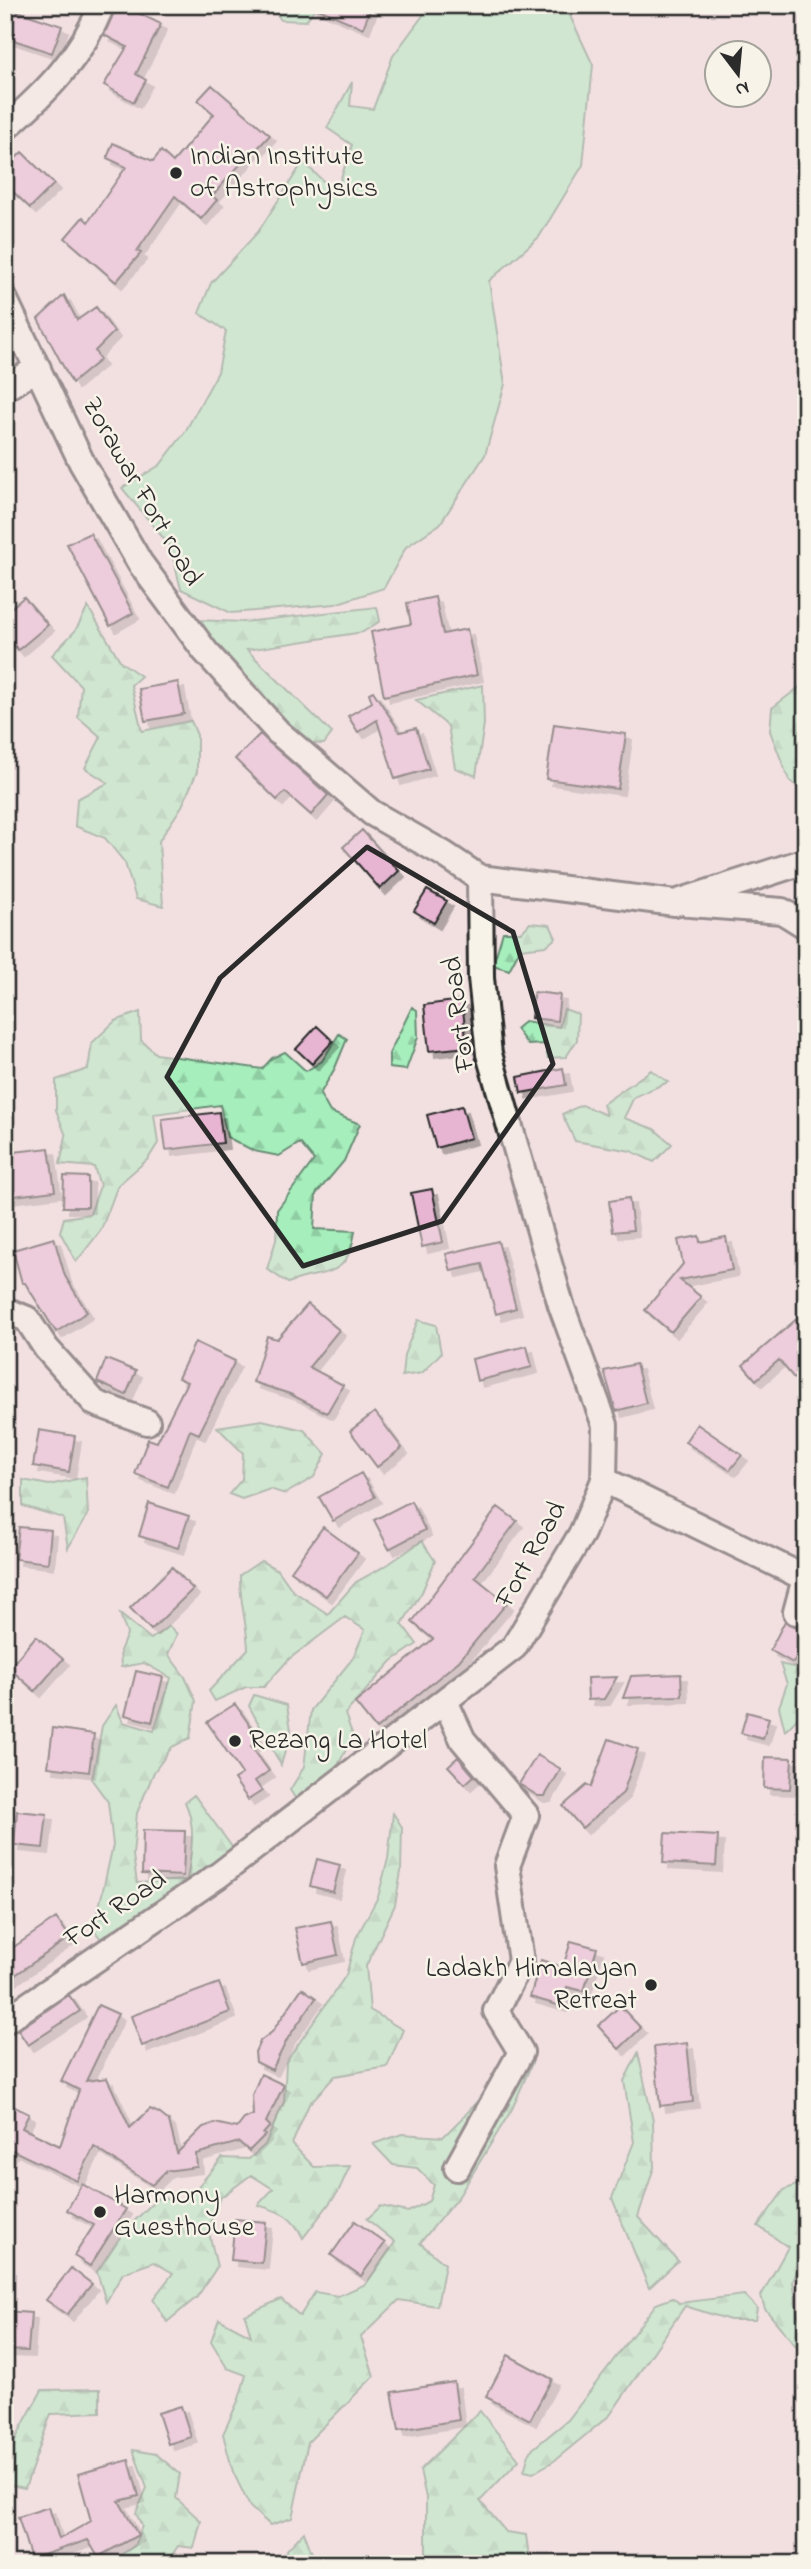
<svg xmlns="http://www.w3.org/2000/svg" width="811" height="2569" font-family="'Indie Flower',sans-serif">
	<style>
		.grass { fill: #a6eebc; stroke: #688c74; stroke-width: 2 }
		.forest { fill: url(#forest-firs); stroke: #688c74; stroke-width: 2 }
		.building { fill: #e7b5d2; stroke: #2b2b2b; stroke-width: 2; filter: url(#shadow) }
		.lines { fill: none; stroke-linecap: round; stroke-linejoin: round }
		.minor-casing { stroke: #2b2b2b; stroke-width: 30 }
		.minor { stroke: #f7f3e8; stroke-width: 24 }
		.marked { fill: none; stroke: #2b2b2b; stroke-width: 5; stroke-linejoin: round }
		.poi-dot { fill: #2b2b2b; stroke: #f7f3e8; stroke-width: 2.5 }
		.labels { text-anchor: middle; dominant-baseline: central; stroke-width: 5; stroke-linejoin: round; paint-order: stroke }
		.poi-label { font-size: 28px; fill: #2b2b2b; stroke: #f7f3e8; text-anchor: start }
		.street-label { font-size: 28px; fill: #2b2b2b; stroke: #f7f3e8 }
	</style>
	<defs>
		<pattern id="forest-firs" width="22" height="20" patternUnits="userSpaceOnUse" patternTransform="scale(1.75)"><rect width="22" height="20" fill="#a6eebc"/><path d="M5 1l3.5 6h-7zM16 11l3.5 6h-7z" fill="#8fcca2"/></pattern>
		<filter id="shadow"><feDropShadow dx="6" dy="6" stdDeviation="0" flood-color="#0004"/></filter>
	</defs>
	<rect width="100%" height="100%" fill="#f2e0e1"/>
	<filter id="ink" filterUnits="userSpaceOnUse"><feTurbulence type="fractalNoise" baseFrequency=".0143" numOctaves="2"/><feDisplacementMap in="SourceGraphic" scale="14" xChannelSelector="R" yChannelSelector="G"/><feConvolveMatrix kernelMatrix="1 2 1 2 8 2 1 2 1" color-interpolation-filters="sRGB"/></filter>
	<g filter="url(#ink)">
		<path class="grass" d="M490 5H565L593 65 583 165 539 237 489 281 505 384 485 455 440 524 406 547 384 588 335 604 231 613 181 589 170 546 122 488 160 465 185 432 218 372 226 331 199 313 211 283 258 232 303 162 336 193 352 145 327 128 352 82 350 106 373 109 393 56 427 10H484Z"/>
		<path class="forest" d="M271 5H317L306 21 281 20Z
			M88 607 121 662 141 676 131 685 142 731 191 721 197 735V772L182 806 159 841 163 906 136 899 125 863 105 838 75 826 77 799 108 783 85 768 101 737 78 717 81 686 52 655 75 631Z
			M377 607 380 621 363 632 247 650 332 733 324 744 307 743 201 638 197 620 243 622Z
			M806 682V794L789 780 770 731 772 708Z
			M483 685 484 724 476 776 455 768 448 726 416 700Z
			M530 923 550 925 556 938 546 946 520 949 509 970 493 965 503 932H522Z
			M412 1007 417 1010 418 1037 406 1070 389 1068V1054Z
			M564 1009 578 1014 577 1040 566 1057 548 1058 545 1044 528 1045 516 1029 525 1021 559 1027Z
			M140 1012 141 1040 156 1054 262 1069 272 1058 285 1052 306 1071 322 1061 339 1034 347 1039 335 1068 320 1094 330 1112 360 1124 344 1161 316 1194 314 1229 355 1231C347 1282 325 1268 288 1283L267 1269 276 1240 277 1210 314 1160 300 1143 279 1156 254 1151 227 1137 220 1105 154 1114 158 1143 148 1159 118 1185 101 1230 76 1262 60 1232 64 1218 90 1214 100 1186 94 1167 60 1164 66 1136 56 1110V1080L88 1069 92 1043 115 1021Z
			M651 1070 668 1082 634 1097 624 1118 654 1129 672 1144 654 1162 631 1151 575 1141 562 1114 582 1105 606 1115 603 1104Z
			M418 1320 436 1325 441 1353 422 1373 402 1376 404 1355Z
			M262 1420 304 1430 326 1454 314 1477 285 1494 270 1489 242 1499 229 1494 242 1479 243 1453 217 1427Z
			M86 1477 88 1514 68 1548 63 1518 23 1506V1480L49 1485Z
			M422 1541 435 1561 422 1592 402 1624 417 1644 392 1661 345 1714 353 1736 333 1775 295 1798 290 1790 304 1767 311 1710 353 1658 365 1630 345 1617 289 1659 264 1687H246L215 1701 209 1691 248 1649C247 1623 239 1600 240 1575L261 1561 278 1570 293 1591 328 1614 356 1582 387 1565Z
			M120 1614 151 1639 169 1626 177 1634 168 1654 185 1677 196 1701 190 1738 172 1747 154 1772 137 1813 133 1855 137 1883 187 1880C191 1854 197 1827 185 1802L194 1795 235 1851 104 1943 94 1930 113 1845 108 1802 92 1780 102 1726 116 1705 123 1722 154 1731 171 1678 144 1663 121 1667 120 1651 127 1634Z
			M806 1658V1710L785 1731 779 1707 787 1684 780 1664 801 1669Z
			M254 1695 287 1705 291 1730 281 1765 249 1706Z
			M393 1813 402 1827 401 1872 395 1905 366 1966 370 2010 403 2030 387 2067 335 2076 309 2104 292 2144 314 2167 350 2166 338 2192 303 2238C292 2215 281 2212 258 2205L273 2189 251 2175 220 2198 208 2228 217 2267 197 2297 167 2322 153 2299 173 2273 154 2262 123 2273 106 2302 97 2272 125 2230 159 2197 185 2202 222 2158 249 2159 265 2145 284 2102 286 2062 346 1975 356 1938 378 1897 388 1859Z
			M518 2052 532 2063 512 2109 459 2196 420 2243 445 2264 437 2306 399 2300 361 2337 374 2376 308 2442 292 2518 270 2525 250 2507 233 2472 223 2434 239 2399 246 2375 227 2368 211 2341 219 2319 251 2336 245 2315 281 2299 300 2316 315 2292 338 2296 366 2284 395 2242 367 2219 381 2206 408 2212 429 2201 434 2185 417 2168 393 2165 373 2144 402 2134 443 2137 468 2112Z
			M638 2053 653 2121 654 2167 638 2217 678 2261 649 2288 612 2198 634 2142 624 2081Z
			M806 2181V2249L793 2281 798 2315 806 2329V2358L765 2309 761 2296 788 2247 758 2226 784 2190Z
			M744 2295 757 2308 755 2320H730L685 2306 610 2415 554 2461 533 2473 524 2471 530 2451 568 2420 656 2304 673 2298 679 2303Z
			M100 2389V2412L51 2414 25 2488 5 2484C5 2449 26 2420 42 2390Z
			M480 2411 519 2460 480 2501 506 2532 526 2535 530 2564H419L426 2561V2498L420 2470Z
			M133 2450 156 2454 180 2474 176 2498 201 2521 194 2548 178 2546 166 2564H126L121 2555 134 2546 142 2526 136 2513 147 2488Z
			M304 2532 316 2564H293L286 2551Z"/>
		<path class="building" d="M117 5H122L161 24 136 74 146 80 134 102 104 85 127 47 104 35Z
			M309 5H372L363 28Z
			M14 10 62 26 52 53 5 37Z
			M212 85 270 135 256 150 254 149 212 196 217 200 201 219 175 196 137 251 141 253 116 282 65 238 83 217 88 222 126 167 107 158 113 143 153 161 161 151 173 162 214 114 198 100Z
			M22 152 54 184 30 208 5 184V169Z
			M64 295 77 320 96 307 114 332 95 351 100 360 72 383 38 319Z
			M90 533 133 613 110 626 67 544Z
			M24 597 48 625 18 650 5 635V613Z
			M435 597 443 634 467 629 477 675 384 696 371 632 411 624 407 603Z
			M178 682 184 714 145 721 139 689Z
			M373 691 400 732 416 728 429 769 395 779 377 720 358 732 348 716 372 702 369 693Z
			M554 724 626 734 618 789 546 779Z
			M260 734 328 795 311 815 285 792 277 800 235 759Z
			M362 830 399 871 380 889 343 847Z
			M427 890 447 901 434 923 414 911Z
			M534 992 560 995 557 1021 531 1018Z
			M462 1000 467 1047 429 1051 424 1005Z
			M317 1026 333 1041 312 1064 296 1049Z
			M563 1068 566 1085 521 1093 518 1077Z
			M462 1106 471 1138 436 1148 427 1115Z
			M219 1112 223 1143 166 1150 162 1119Z
			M49 1148 55 1191 5 1197V1153Z
			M64 1176 88 1177V1207H63Z
			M432 1189 443 1242 422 1247 411 1193Z
			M629 1198 633 1230 613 1232 609 1201Z
			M699 1236 700 1242 726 1237 732 1270 680 1280 701 1297 671 1332 645 1310 683 1264 678 1240Z
			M54 1238 65 1276 87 1312 56 1332 25 1283H22L13 1250Z
			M498 1241 516 1308 496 1314 482 1264 451 1271 446 1254Z
			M308 1304 339 1330 309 1367 343 1385 327 1413 290 1394 253 1382 267 1336 277 1339Z
			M806 1311V1393L779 1360 756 1380 743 1365Z
			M195 1342 235 1361 199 1434 190 1430 168 1487 135 1474 148 1439 157 1442 187 1382 178 1378Z
			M527 1346 532 1367 477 1381 472 1359Z
			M106 1359 136 1371 126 1395 97 1382Z
			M636 1364 646 1403 616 1411 604 1371Z
			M375 1412 402 1448 377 1467 350 1431Z
			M697 1424 742 1455 730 1470 685 1442Z
			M39 1430 75 1436 69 1472 33 1466Z
			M361 1473 375 1497 333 1521 319 1497Z
			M411 1501 425 1530 389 1549 374 1520Z
			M149 1503 189 1516 178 1548 139 1536Z
			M498 1507 517 1521 475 1577 507 1603 459 1661 376 1729 355 1703 433 1639 412 1622Z
			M19 1527 51 1530 48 1563 15 1559Z
			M323 1527 358 1553 326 1596 291 1571Z
			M172 1567 193 1589 151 1630 130 1608Z
			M785 1621 806 1632V1639L793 1663 770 1650Z
			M36 1636 63 1659 35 1691 9 1668Z
			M136 1671 163 1677 152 1722 125 1715Z
			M681 1674 682 1696 623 1698 631 1676Z
			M617 1677 604 1699 588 1700 587 1678Z
			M235 1704 260 1740 251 1746 269 1771 255 1781 262 1791 248 1800 234 1779 242 1774 207 1722Z
			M747 1712 769 1718 763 1739 741 1733Z
			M53 1728 94 1734 89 1772 48 1767Z
			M609 1739 638 1749 623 1793 582 1828 563 1806 587 1785 591 1787Z
			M537 1755 561 1769 545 1796H538L519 1784Z
			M458 1757 474 1776 465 1784 448 1766Z
			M765 1757 792 1758 790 1789 764 1788Z
			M17 1811 47 1814 43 1848 14 1845Z
			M143 1830 185 1831 183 1876 142 1874Z
			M665 1833 718 1836 716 1866 663 1863Z
			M317 1859 340 1865 333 1892 310 1886Z
			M56 1918 70 1937 5 1982V1953Z
			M331 1921 338 1955 303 1963 295 1928Z
			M571 1941 597 1948 584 1991 567 1987 561 2006 530 1997 541 1960 563 1967Z
			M219 1983 230 2012 142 2046 131 2016Z
			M302 1988 316 1998 288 2038 272 2070 256 2062 255 2052 260 2041 272 2032Z
			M69 1995 80 2011 28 2045 18 2030Z
			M98 2005 118 2014 86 2081 107 2078 130 2128 150 2109 159 2113 169 2121 177 2153 203 2127 215 2123 237 2128 244 2119 253 2115 252 2095 261 2074 284 2085 266 2122 270 2126 263 2134 265 2135 249 2151 239 2142 196 2154 197 2167 166 2171 152 2185 94 2147 77 2181 12 2150 5 2163V2102L29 2114 22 2128 60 2146 79 2090 61 2081Z
			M620 2006 641 2028 619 2049 598 2026Z
			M687 2043 693 2102 660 2106 654 2047Z
			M82 2184 126 2209 90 2266 74 2256 94 2225 67 2210Z
			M235 2219 266 2222 262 2263 231 2260Z
			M355 2221 385 2243 361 2276 331 2255Z
			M71 2268 92 2284 67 2315 46 2300Z
			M5 2311 31 2313 28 2351 5 2350Z
			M508 2355 552 2379 530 2420 486 2397Z
			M454 2382 459 2420 399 2430 392 2392Z
			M181 2406 191 2437 168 2444 158 2413Z
			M129 2460 139 2496 119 2501 138 2535 98 2557 88 2540 31 2559 18 2517 49 2507 59 2539 91 2521 78 2474Z"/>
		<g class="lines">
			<defs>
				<path id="minor" d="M5 128C47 92 81 57 102 5
					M5 300 82 463 140 563 205 651 278 732 372 813 444 854 480 878 675 903 806 861
					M5 388 38 368
					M690 904 782 911 806 926
					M5 1310 27 1319 46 1348 95 1403 147 1422
					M604 1480 805 1578
					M796 1612 806 1575
					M445 1701 463 1740 526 1815 507 1866 521 1961 496 2011 521 2052 457 2168
					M5 2021 219 1875 514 1647 582 1533 604 1480 605 1425 561 1305 489 1054 481 978 480 878"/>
			</defs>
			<use href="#minor" class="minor-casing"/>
			<use href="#minor" class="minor"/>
		</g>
	</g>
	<path d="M0 0H811V2569H0ZM367 847 513 932 553 1064 442 1221 303 1266 167 1077 220 978Z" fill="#f2e0e1" fill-opacity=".55" fill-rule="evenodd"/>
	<path class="marked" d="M367 847 513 932 553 1064 442 1221 303 1266 167 1077 220 978Z"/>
	<g class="poi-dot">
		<circle cx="176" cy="173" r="7"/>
		<circle cx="235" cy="1741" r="7"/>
		<circle cx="651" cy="1985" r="7"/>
		<circle cx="100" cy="2212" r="7"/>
	</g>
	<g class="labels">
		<g class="poi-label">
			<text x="190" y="157">Indian Institute<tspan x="190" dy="32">of Astrophysics</tspan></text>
			<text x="249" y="1741">Rezang La Hotel</text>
			<text x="637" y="1969" text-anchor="end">Ladakh Himalayan<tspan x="637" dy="32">Retreat</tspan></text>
			<text x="114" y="2196">Harmony<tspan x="114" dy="32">Guesthouse</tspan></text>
		</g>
		<g class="street-label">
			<text transform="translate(141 492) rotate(60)">Zorawar Fort road</text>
			<text transform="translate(460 1014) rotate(-97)">Fort Road</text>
			<text transform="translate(532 1555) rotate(-61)">Fort Road</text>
			<text transform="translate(116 1910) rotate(-34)">Fort Road</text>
		</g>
	</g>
	<rect width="811" height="2569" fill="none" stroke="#f7f3e8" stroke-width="28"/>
	<rect x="14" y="14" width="783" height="2541" fill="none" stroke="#2b2b2b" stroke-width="2.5" filter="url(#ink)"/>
	<g transform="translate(738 74) rotate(164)"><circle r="33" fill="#f7f3e8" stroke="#a5a39c" stroke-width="2"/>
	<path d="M0-5L12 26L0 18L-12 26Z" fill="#2b2b2b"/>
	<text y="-10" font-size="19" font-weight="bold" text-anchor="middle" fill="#2b2b2b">N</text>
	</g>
</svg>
